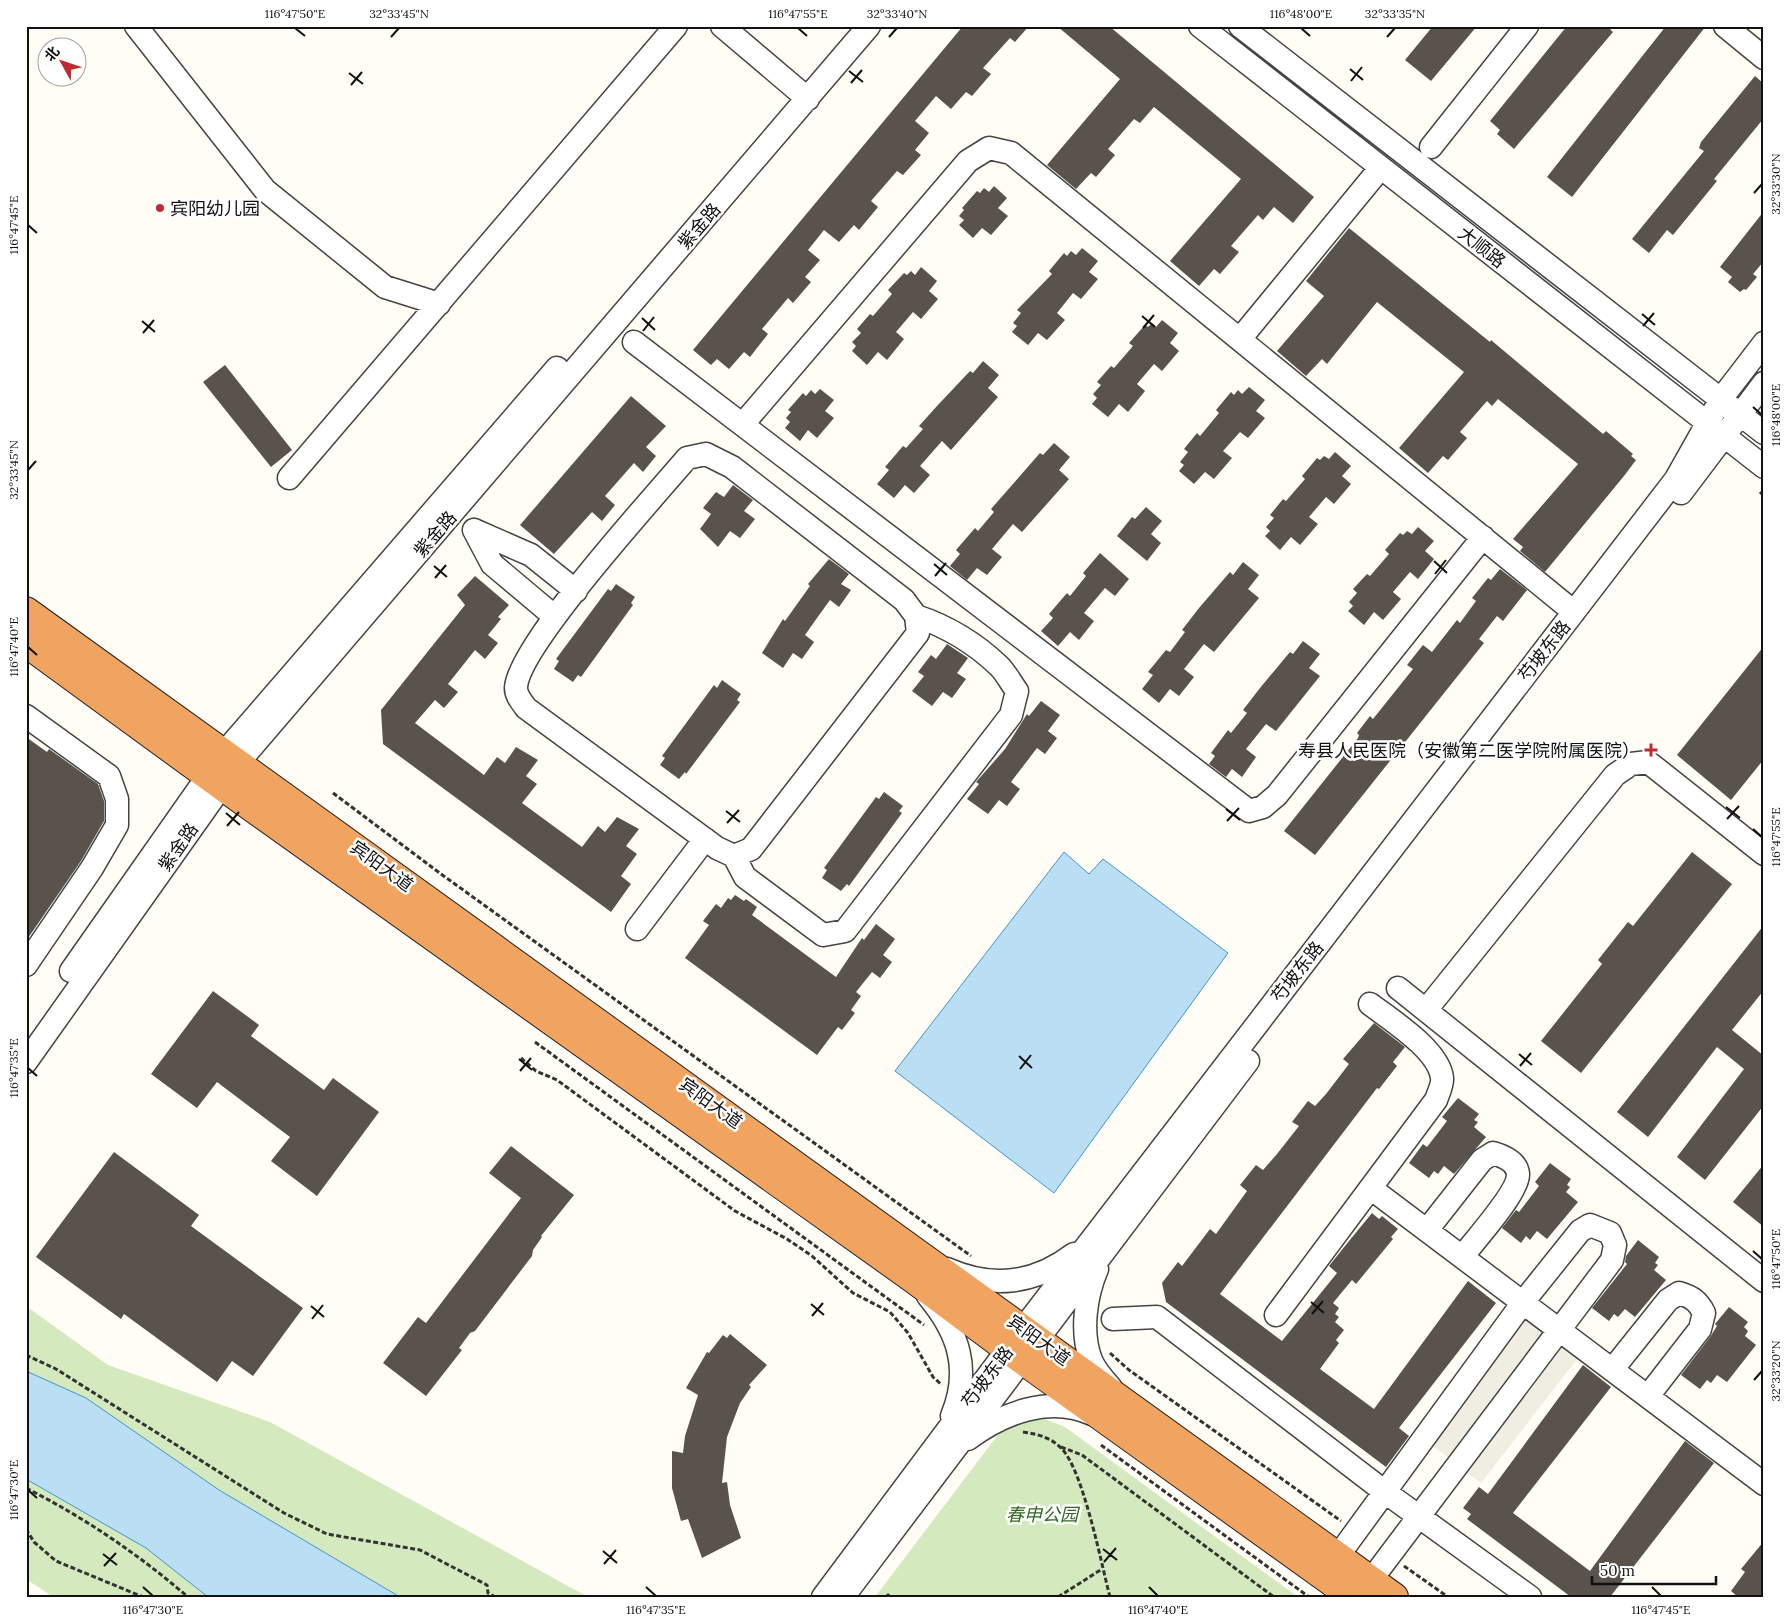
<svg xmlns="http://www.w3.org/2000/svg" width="1790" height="1623" font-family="Lora,'Noto Sans SC',serif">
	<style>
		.green { fill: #d4eabe }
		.plaza { fill: #f0ede2 }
		.water { fill: #badff5; stroke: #4294cb }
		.building { fill: #59524d }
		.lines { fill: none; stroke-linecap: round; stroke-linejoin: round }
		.minor-casing { stroke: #444; stroke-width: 25 }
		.highway-casing { stroke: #222; stroke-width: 30 }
		.path { stroke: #333; stroke-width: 3; stroke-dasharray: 5 2.5; stroke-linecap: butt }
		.minor { stroke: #fff; stroke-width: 22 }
		.highway { stroke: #f1a360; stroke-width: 28 }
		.ticks { fill: none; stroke: #111; stroke-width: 2 }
		.poi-dot { fill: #c02a30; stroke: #fff; stroke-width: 2 }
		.labels { text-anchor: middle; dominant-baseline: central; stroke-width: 5; stroke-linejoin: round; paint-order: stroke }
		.poi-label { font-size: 18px; fill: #111; stroke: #fff; text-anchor: start }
		.street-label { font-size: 18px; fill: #111; stroke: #fff }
		.park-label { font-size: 18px; font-style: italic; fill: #2f6921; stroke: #fff }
		.neatline { fill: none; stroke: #111; stroke-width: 2 }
		.ticks-label { font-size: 12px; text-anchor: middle; fill: #111 }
	</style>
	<rect width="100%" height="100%" fill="#fffdf5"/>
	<path class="green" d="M26 1306 108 1365 270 1422 588 1597H53L26 1579Z
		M1045 1419 1065 1427 1298 1597H875L997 1436 1015 1421Z"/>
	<path class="plaza" d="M1520 1315 1577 1359 1481 1483 1424 1439Z"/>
	<path class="water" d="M1064 852 1089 874 1103 859 1228 953 1054 1193 895 1071Z
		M26 1371 86 1398 219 1490 400 1597H208L146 1548 26 1479Z"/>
	<path class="building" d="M963 26H1029L1015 42 1010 38 983 68 991 74 972 96 966 92 951 109 936 96 915 121 929 133 915 150 921 155 903 175 897 171 871 201 878 207 859 230 854 225 839 242 824 230 808 250 820 260 805 277 811 282 793 303 788 298 762 329 768 334 750 357 744 352 729 369 717 359 711 365 693 350Z
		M1057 26H1109L1314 197 1293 223 1274 207 1263 220 1258 215 1231 246 1239 252 1220 274 1214 269 1199 286 1170 261 1241 179 1154 107 1140 123 1134 119 1108 149 1115 155 1096 177 1091 173 1076 189 1047 165 1120 79Z
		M1433 26H1477L1431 81 1405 60Z
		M1567 26H1607L1613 32 1514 149 1497 134 1500 130 1490 121Z
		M1666 26H1706L1572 197 1547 177Z
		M1755 76 1764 84V118L1714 179 1717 181 1673 235 1667 230 1649 253 1632 239 1704 151 1699 148 1701 142Z
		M994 186 1007 198 998 208 1008 216 991 235 982 228 973 238 959 225 964 220 959 216 964 210 962 208 977 191 980 193 984 188 989 192Z
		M1764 211V261L1753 274 1757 277 1746 290 1744 289 1740 292 1728 282 1732 277 1720 267Z
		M1349 228 1490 342 1491 340 1603 434 1606 431 1633 454 1631 456 1636 460 1624 476 1545 572 1520 551 1523 547 1513 539 1578 464 1498 399 1492 406 1487 401 1460 432 1467 438 1448 460 1443 456 1428 473 1399 448 1464 372 1377 302 1327 364 1322 359 1306 376 1277 351 1324 296 1306 281Z
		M1082 248 1098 261 1089 272 1098 279 1081 299 1073 293 1057 313 1065 320 1047 340 1038 333 1028 345 1012 332 1017 326 1013 323 1021 313 1017 310 1052 274 1049 271 1064 253 1067 256 1071 251 1076 255Z
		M921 267 937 281 929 291 938 299 921 319 913 312 896 332 904 339 887 360 878 352 867 365 852 351 856 346 852 342 861 333 857 329 870 314 873 316 892 294 888 290 904 273 907 275 911 271 915 275Z
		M1162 320 1178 333 1170 343 1179 351 1162 371 1154 364 1137 384 1145 391 1128 412 1119 404 1108 417 1092 404 1097 398 1093 394 1101 385 1097 382 1111 366 1114 368 1133 346 1129 343 1145 325 1148 327 1152 323 1156 327Z
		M983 361 999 375 988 388 998 397 951 450 942 441 920 466 930 475 914 493 905 485 894 498 877 484 889 470 885 467 903 446 906 448 923 429 919 426 937 406 970 371 973 373Z
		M225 365 292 450 271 467 203 382Z
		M1249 387 1265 400 1256 411 1265 418 1248 438 1240 432 1223 451 1232 458 1214 479 1205 472 1194 484 1179 471 1184 465 1180 462 1188 452 1184 449 1197 433 1200 436 1219 413 1216 410 1231 392 1234 395 1238 390 1242 394Z
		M820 389 834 400 825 411 834 418 817 438 808 430 800 441 785 428 790 422 786 418 791 412 788 410 803 393 806 396 811 390 815 394Z
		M631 396 666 426 646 447 656 456 643 472 634 463 605 496 615 505 602 521 592 512 554 554 520 525Z
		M1054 443 1070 457 1059 470 1069 479 1022 532 1013 524 992 549 1002 557 987 575 977 568 967 580 950 566 960 554 956 550 975 528 978 531 994 512 991 509 1040 453 1043 455Z
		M1335 452 1351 466 1342 476 1351 484 1334 504 1326 497 1309 517 1318 524 1300 545 1291 537 1280 550 1265 536 1270 531 1266 527 1274 518 1270 515 1283 499 1286 501 1305 479 1302 476 1317 458 1320 460 1324 456 1329 459Z
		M733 485 753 500 744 511 755 519 740 538 730 531 718 547 700 529 711 514 703 508 716 492 724 497Z
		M1146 507 1162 521 1151 534 1161 543 1147 561 1117 536 1132 517 1135 519Z
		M1418 527 1434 541 1425 551 1434 559 1418 579 1410 572 1393 592 1401 599 1383 620 1374 612 1364 625 1348 611 1353 606 1349 602 1357 593 1353 589 1367 574 1370 576 1389 554 1385 550 1400 533 1403 535 1407 531 1412 534Z
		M1100 553 1129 579 1115 596 1105 588 1084 613 1094 621 1079 640 1070 632 1058 646 1041 631 1053 618 1049 614 1067 593 1070 596 1086 576 1083 573Z
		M829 559 849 574 841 584 851 590 839 607 830 600 817 618 805 635 814 642 802 659 793 653 783 668 762 653 783 619 785 621 810 586 808 584Z
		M1243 562 1259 575 1248 589 1259 598 1214 652 1204 644 1184 669 1194 677 1179 696 1170 689 1159 703 1142 689 1153 675 1148 672 1166 650 1170 652 1185 632 1182 630 1199 608 1230 572 1233 575Z
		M1500 569 1527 590 1503 621 1497 616 1479 639 1484 643 1315 855 1284 831 1358 738 1359 735 1357 733 1370 716 1373 719 1413 669 1407 665 1423 645 1432 652 1457 620 1460 623 1476 601 1472 598 1488 578 1491 580Z
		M475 576 509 605 498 617 501 619 488 635 498 643 485 659 475 650 448 684 458 692 444 708 435 700 415 723 484 775 497 757 505 763 516 747 538 760 526 776 537 784 522 803 582 847 598 826 605 832 617 817 639 829 626 846 637 854 621 876 631 884 611 912 383 744 381 710 465 605 457 595Z
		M616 584 635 597 631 603 633 605 581 677 578 675 573 682 554 669 559 661 556 659 608 589 611 591Z
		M1303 641 1320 654 1309 668 1320 676 1276 731 1266 724 1246 749 1256 757 1242 777 1232 769 1226 777 1209 764 1215 756 1211 753 1228 730 1231 733 1247 713 1243 710 1260 688 1290 652 1293 654Z
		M947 644 968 658 957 673 966 679 952 698 943 692 932 706 912 691 924 676 918 672 931 655 936 659Z
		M1764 646V759L1731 800 1677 755Z
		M722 680 741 694 737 700 740 702 686 774 685 772 679 779 660 765 665 758 662 756 714 685 717 688Z
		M1041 701 1060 715 1048 731 1057 738 1045 754 1037 748 1011 782 1020 789 1007 806 999 800 988 814 967 799 979 784 976 782 1005 749 1027 714 1029 716Z
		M26 737 47 752 49 749 98 784 104 801V821L81 861 26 941Z
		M884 792 903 806 899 811 902 813 849 886 847 884 841 891 822 878 827 870 824 868 876 797 879 799Z
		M1692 852 1732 884 1581 1073 1541 1041 1602 964 1598 960 1628 922 1633 926Z
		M735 895 744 901 746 899 757 907 752 915 836 977 862 938 864 940 876 924 895 939 883 955 892 962 880 978 872 972 856 992 861 996 851 1010 855 1013 842 1030 838 1027 817 1055 685 958 709 925 703 921 716 904 721 908 728 898 731 900Z
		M1764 925V990L1732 1030 1764 1056V1105L1705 1180 1677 1157 1744 1069 1717 1047 1648 1137 1617 1112Z
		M213 991 259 1025 251 1036 324 1090 333 1078 379 1112 317 1196 271 1161 290 1137 217 1082 197 1108 151 1074Z
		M1374 1023 1405 1047 1393 1062 1397 1066 1379 1089 1377 1088 1220 1294 1282 1341 1337 1273 1329 1266 1349 1241 1372 1213 1379 1219 1382 1216 1398 1229 1391 1237 1393 1239 1356 1284 1352 1280 1333 1303 1339 1308 1335 1314 1339 1317 1335 1322 1344 1330 1336 1340 1339 1343 1320 1369 1374 1409 1468 1281 1496 1303 1399 1428 1409 1436 1386 1467 1166 1302 1162 1283 1178 1262 1182 1266 1210 1229 1216 1234 1247 1191 1240 1185 1256 1165 1263 1170 1277 1154 1299 1126 1292 1122 1308 1101 1315 1106 1326 1094 1349 1064 1343 1059Z
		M1458 1098 1479 1114 1474 1120 1478 1122 1474 1127 1486 1137 1454 1174 1444 1166 1438 1174 1434 1171 1429 1178 1409 1163 1423 1144 1427 1147 1447 1121 1442 1117Z
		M511 1146 574 1195 541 1236 542 1237 533 1250 532 1256 475 1331 470 1333 459 1348 462 1350 426 1396 383 1363 418 1317 426 1323 521 1198 489 1173Z
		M114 1152 199 1215 191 1226 303 1308 253 1376 232 1361 217 1382 124 1314 121 1319 36 1257Z
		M1550 1163 1571 1179 1567 1185 1570 1187 1566 1192 1578 1202 1547 1239 1537 1231 1530 1240 1526 1236 1521 1243 1502 1228 1516 1210 1519 1212 1539 1186 1535 1182Z
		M1764 1164V1227L1733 1202Z
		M1638 1240 1659 1257 1655 1263 1658 1265 1654 1270 1666 1280 1635 1317 1625 1309 1618 1317 1614 1314 1609 1321 1592 1308 1627 1264 1625 1262 1626 1256Z
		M1729 1307 1748 1322 1744 1327 1748 1331 1745 1336 1756 1345 1727 1382 1717 1375 1711 1383 1707 1380 1700 1389 1681 1375 1710 1337 1717 1326 1715 1324Z
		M730 1334 767 1365 749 1385 751 1387 740 1403 727 1437 722 1483 727 1482 730 1505 741 1538 702 1558 688 1519 681 1521 672 1488V1451L683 1453 685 1436 698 1395 686 1388 707 1352 709 1353 723 1335 727 1338Z
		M1583 1365 1611 1387 1513 1513 1590 1571 1685 1441 1714 1463 1610 1597H1571L1467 1519 1471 1514 1463 1508 1479 1487 1488 1494Z
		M1764 1541V1597H1738L1731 1591 1745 1572 1741 1569Z"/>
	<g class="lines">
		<defs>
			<path id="minor" d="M136 26 265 190 385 287 439 304
				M722 26 808 99
				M1200 26 1764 467
				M1240 26 1764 433
				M1725 26 1764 58
				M1431 147 1527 26
				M1240 339 1378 171
				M634 342 1249 811 1263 807 1277 795 1483 537
				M743 424 968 161 989 148 1011 153 1574 612
				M706 454 732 467 904 600 916 616 918 633 751 849 734 856 717 848 526 708C522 702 516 696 516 688 517 647 654 497 687 458Z
				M289 478 676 26
				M1681 493 1764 383
				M474 530 492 564 555 617
				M474 530 531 555 576 591
				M26 716 109 776 117 799V825L92 868 26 965
				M734 856 745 877 823 935 845 931 1011 715 1017 691C1011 683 1006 673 999 666 976 644 946 626 916 616
				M637 929 705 839
				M71 971 224 753 557 368
				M1398 988 1764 1281
				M1426 1010 1615 775 1631 764 1648 762 1764 854
				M26 1062 238 763 869 26
				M1377 1193 1764 1484
				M1427 1230 1482 1160 1493 1153C1503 1156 1517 1162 1518 1174 1519 1192 1474 1241 1462 1257
				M947 1269C992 1289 1035 1284 1074 1254
				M1097 1269C1086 1295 1080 1332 1091 1360 1095 1370 1104 1380 1111 1388
				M928 1296C959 1333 971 1370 952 1416
				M1276 1315 1436 1100C1438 1094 1443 1084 1442 1078 1439 1050 1391 1020 1370 1004
				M1113 1319 1157 1317 1385 1492 1530 1597
				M1612 1370 1668 1300 1679 1293C1692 1297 1698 1301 1704 1313L1700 1329 1648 1396
				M968 1439C1003 1413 1049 1395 1092 1414
				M1338 1556 1524 1301 1580 1231 1590 1225 1610 1233 1615 1245 1612 1260 1371 1580
				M823 1597 1023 1329 1676 479 1721 399 1764 343
				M843 1597 1248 1061"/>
			<path id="highway" d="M26 611 1394 1597
				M26 643 222 786 915 1280 1021 1359 1353 1597"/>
		</defs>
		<use href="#minor" class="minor-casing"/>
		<use href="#highway" class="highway-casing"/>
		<path class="path" d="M1760 492 1764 496
			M333 793 441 874 971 1256
			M535 1042 924 1325
			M521 1058 536 1071 557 1080 735 1211 787 1239 812 1256 853 1293 890 1312 908 1333 933 1377 942 1385
			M1110 1353 1129 1370 1341 1521
			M26 1355 56 1369 284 1513 327 1534 420 1550 487 1585 488 1593 495 1597
			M1023 1432C1037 1434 1050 1437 1061 1448 1083 1469 1101 1563 1110 1597
			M1101 1445 1309 1597
			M1061 1447 1082 1455 1274 1597
			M26 1488C85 1518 138 1554 188 1597
			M26 1529 34 1542 56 1561 143 1597
			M1404 1566 1448 1597
			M887 1594 890 1597
			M1058 1597 1102 1569"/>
		<use href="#minor" class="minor"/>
		<use href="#highway" class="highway"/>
	</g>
	<path class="ticks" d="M295 28 305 36M798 28 807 36M1301 28 1310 36M391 37 399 28M889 37 897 28M1387 37 1395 28M1350 69 1363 80M849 71 863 82M349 73 363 84M1351 81 1362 67M851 83 862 70M351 85 362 72M1754 193 1762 184M28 225 37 233M1642 314 1655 325M1142 316 1155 327M642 318 655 330M142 321 155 332M1643 326 1654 313M1143 328 1154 315M643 331 654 317M143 333 154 320M1753 407 1762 415M28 470 36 461M1434 561 1447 573M934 564 947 575M434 566 447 577M1435 574 1446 560M935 576 946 563M435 578 446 565M28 647 37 655M1726 807 1740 818M1226 809 1240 820M726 811 740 822M226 813 240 825M1727 819 1739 806M1227 821 1239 808M727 823 739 810M227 826 239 812M1753 829 1762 837M1519 1054 1532 1065M1019 1056 1032 1068M519 1059 532 1070M1520 1066 1531 1053M28 1068 37 1076M1020 1069 1031 1055M520 1071 531 1058M1753 1251 1762 1259M1311 1302 1324 1313M811 1304 824 1315M311 1306 324 1317M1312 1314 1323 1301M812 1316 823 1303M312 1319 323 1305M1754 1380 1762 1371M28 1490 37 1498M1103 1549 1117 1560M603 1551 617 1563M103 1554 117 1565M1104 1562 1116 1548M604 1564 616 1550M104 1566 116 1553M143 1587 153 1596M646 1587 656 1596M1149 1587 1158 1596M1652 1587 1661 1596"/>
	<g class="poi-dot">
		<circle cx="160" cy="208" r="5"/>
		<path d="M1648.5 742.5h5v5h5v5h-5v5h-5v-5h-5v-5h5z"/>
	</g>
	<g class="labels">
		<g class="poi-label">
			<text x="170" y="208">宾阳幼儿园</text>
			<text x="1640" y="750" text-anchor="end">寿县人民医院（安徽第二医学院附属医院）</text>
		</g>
		<g class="street-label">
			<text transform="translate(699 226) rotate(-49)">紫金路</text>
			<text transform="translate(1482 247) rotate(38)">大顺路</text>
			<text transform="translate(435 534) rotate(-49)">紫金路</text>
			<text transform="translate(1544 651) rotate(-52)">芍坡东路</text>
			<text transform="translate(178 847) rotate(-55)">紫金路</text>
			<text transform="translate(382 866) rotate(36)">宾阳大道</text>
			<text transform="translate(1297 972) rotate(-52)">芍坡东路</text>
			<text transform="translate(711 1103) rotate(36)">宾阳大道</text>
			<text transform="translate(1039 1340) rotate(36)">宾阳大道</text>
			<text transform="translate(987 1377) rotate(-53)">芍坡东路</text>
		</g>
		<g class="park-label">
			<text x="1042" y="1514">春申公园</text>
		</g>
	</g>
	<rect width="1790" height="1623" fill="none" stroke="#ffffff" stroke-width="55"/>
	<g transform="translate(62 62) rotate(310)"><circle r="24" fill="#ffffff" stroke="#a0a0a0"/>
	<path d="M0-4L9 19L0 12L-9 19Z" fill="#c02a30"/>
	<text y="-8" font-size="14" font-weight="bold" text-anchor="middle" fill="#111111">北</text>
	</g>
	<path d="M1592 1576v8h124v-8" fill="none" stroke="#111111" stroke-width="2.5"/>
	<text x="1600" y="1576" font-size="15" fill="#111111" stroke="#ffffff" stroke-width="4" paint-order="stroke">50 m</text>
	<rect x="28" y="28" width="1734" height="1568" class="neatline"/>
	<g class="ticks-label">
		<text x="295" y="18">116°47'50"E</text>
		<text x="399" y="18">32°33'45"N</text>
		<text x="798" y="18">116°47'55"E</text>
		<text x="897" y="18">32°33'40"N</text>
		<text x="1301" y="18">116°48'00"E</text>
		<text x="1395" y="18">32°33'35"N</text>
		<text transform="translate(1776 184) rotate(-90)" y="4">32°33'30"N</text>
		<text transform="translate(14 225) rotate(-90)" y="4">116°47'45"E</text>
		<text transform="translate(1776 415) rotate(-90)" y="4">116°48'00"E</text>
		<text transform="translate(14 470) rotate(-90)" y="4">32°33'45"N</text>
		<text transform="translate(14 647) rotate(-90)" y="4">116°47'40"E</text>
		<text transform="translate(1776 837) rotate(-90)" y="4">116°47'55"E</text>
		<text transform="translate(14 1068) rotate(-90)" y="4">116°47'35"E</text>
		<text transform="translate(1776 1259) rotate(-90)" y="4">116°47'50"E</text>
		<text transform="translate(1776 1371) rotate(-90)" y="4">32°33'20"N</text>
		<text transform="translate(14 1490) rotate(-90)" y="4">116°47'30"E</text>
		<text x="153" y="1614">116°47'30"E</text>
		<text x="656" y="1614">116°47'35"E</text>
		<text x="1158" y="1614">116°47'40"E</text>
		<text x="1661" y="1614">116°47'45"E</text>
	</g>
</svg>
